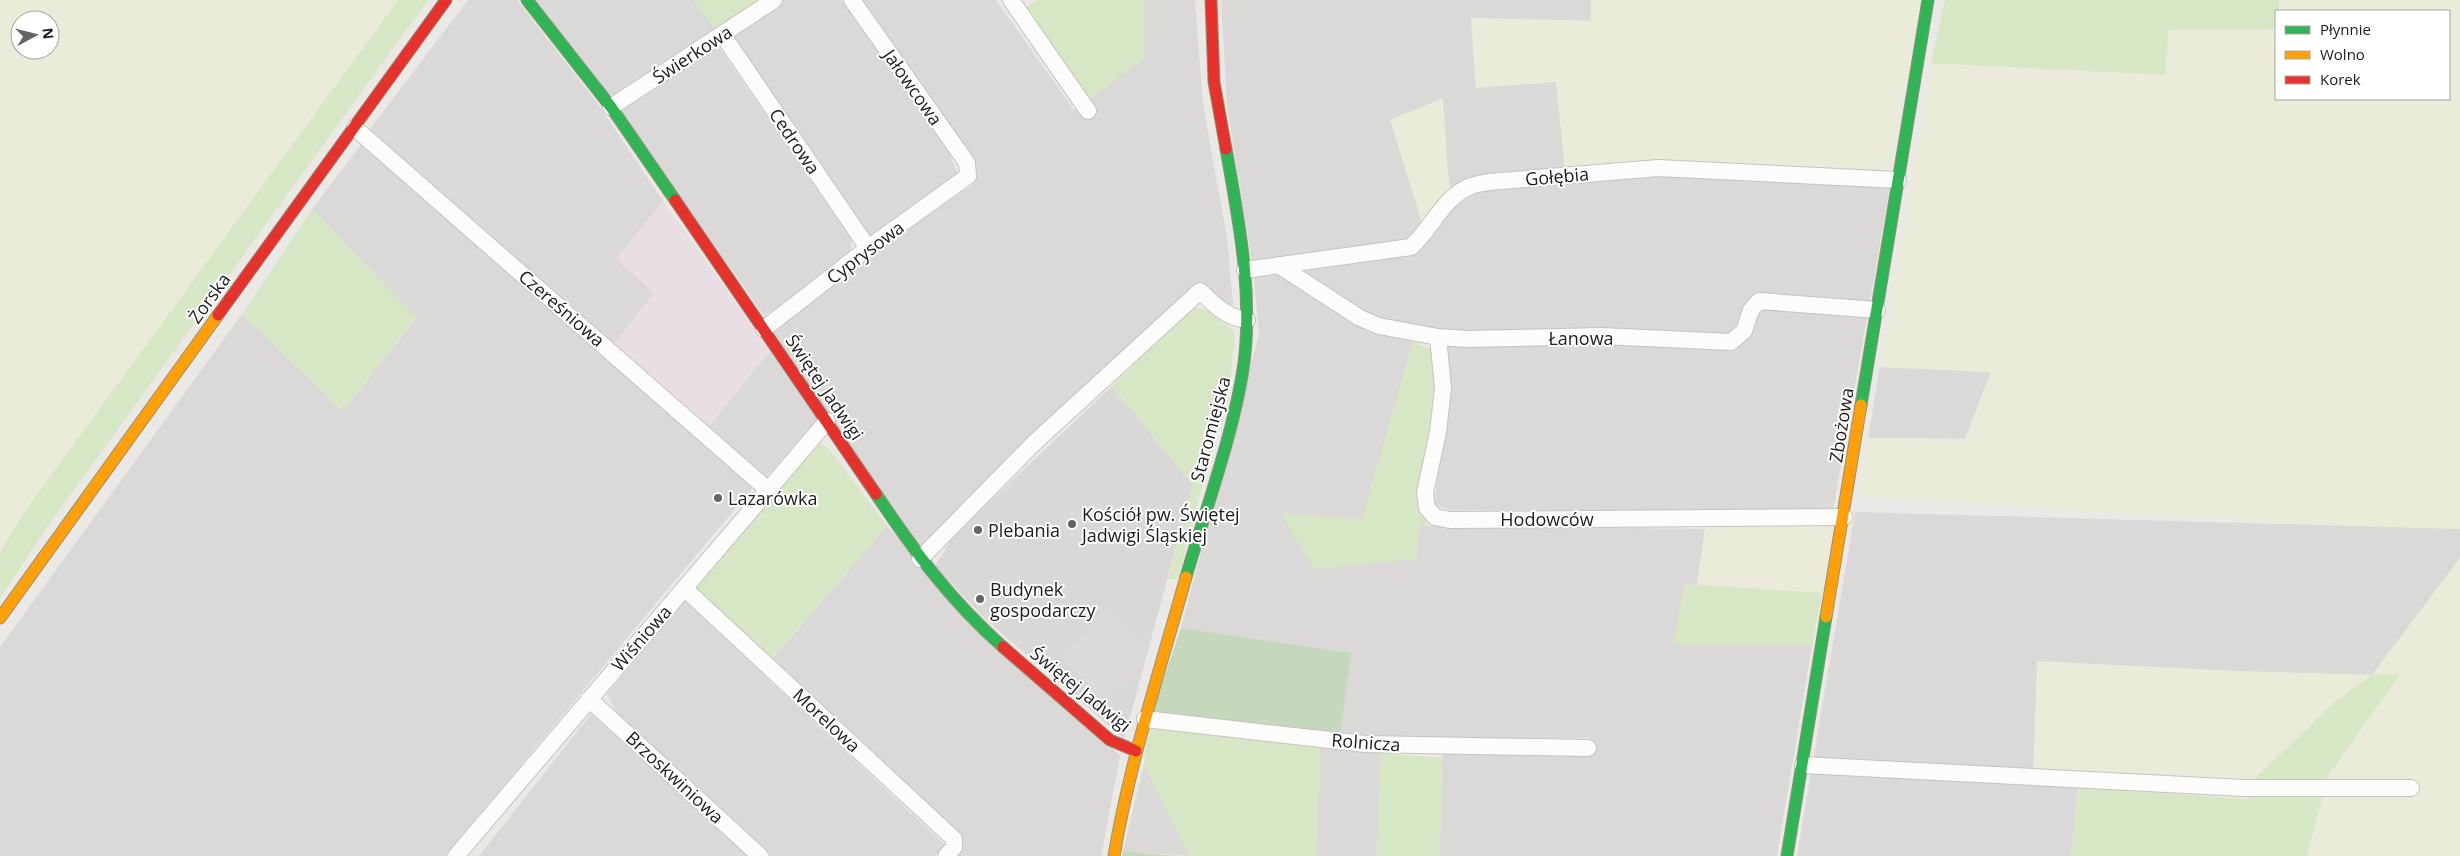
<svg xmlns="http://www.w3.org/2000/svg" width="2460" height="856" font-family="'Open Sans',sans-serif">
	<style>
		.residential { fill: #dad9d7 }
		.industrial { fill: #e8dee4 }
		.religious { fill: #d9d8d7 }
		.farmland { fill: #eaebd9; fill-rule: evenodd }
		.grass { fill: #d7e7c5 }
		.forest { fill: #c6d8bb }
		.parking { fill: #dbdad9 }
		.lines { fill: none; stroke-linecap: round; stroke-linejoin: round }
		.street-casing { stroke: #c4c3c1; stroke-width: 18 }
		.fast-casing { stroke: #92937e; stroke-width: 13 }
		.slow-casing { stroke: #92937e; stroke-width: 13 }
		.jam-casing { stroke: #92937e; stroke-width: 13 }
		.street { stroke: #fcfcfb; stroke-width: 16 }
		.fast { stroke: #30b455; stroke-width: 11 }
		.slow { stroke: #ff9f0a; stroke-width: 11 }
		.jam { stroke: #e5322d; stroke-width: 11 }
		.poi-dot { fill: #656463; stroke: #fff; stroke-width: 2 }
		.labels { text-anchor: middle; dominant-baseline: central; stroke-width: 4; stroke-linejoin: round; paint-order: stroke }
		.street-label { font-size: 18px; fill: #1d1d1d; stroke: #fff }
		.poi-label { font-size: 18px; fill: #1d1d1d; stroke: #fff; text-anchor: start }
	</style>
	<rect width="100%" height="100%" fill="#ebe9e5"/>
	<path class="residential" d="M468 0H517L598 104 663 201 654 293 614 345 370 129Z
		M534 0H694L715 28 619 97 608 94Z
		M782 0H841L950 155 958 175 870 239 730 36Z
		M853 0H996L1074 110 1144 58 1143 0H1195L1203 104 1227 238 1233 304 1227 308 1205 284 1190 292 919 549 769 325 974 184 973 160Z
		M1221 0H1591V21L1471 18 1476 87 1556 82 1565 168 1451 193 1448 175 1442 98 1423 226 1402 247 1252 264 1227 106Z
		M720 49 852 240 850 257 764 316 620 111 709 51Z
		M363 142 754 486 445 856H0V647L242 314 343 411 416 318 312 209Z
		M1656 173 1890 186 1833 511 1449 510 1435 505 1449 350 1374 319 1296 270 1411 252 1456 201 1472 192Z
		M1280 275 1366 331 1413 342 1362 519 1420 526 1705 529 1697 585 1684 584 1812 646 1777 856H1440L1442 746 1588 748 1590 738 1395 739 1340 734 1181 628 1259 334 1254 277Z
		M770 351 817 420 765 478 706 429Z
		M1880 367 1991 372 1965 439 1868 438Z
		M1855 512 2460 529V558L2372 675 2235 671 2079 779 2071 856H1797Z
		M887 526 1120 756 1101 856H952L960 844 770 661Z
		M685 601 945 845 935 856H771L619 717 607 694Z
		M591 714 748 856H479Z
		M1320 746 1381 753 1377 856H1316Z
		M1144 764 1180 833 1190 856 1123 851Z"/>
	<path class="industrial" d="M663 201 770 351 709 427 614 345 654 293 616 259Z"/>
	<path class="religious" d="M1112 386 1193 485 1124 739 985 619 935 566 955 534Z"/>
	<path class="farmland" d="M0 0H398L28 507 0 552ZM20 20H50V50H20Z
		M1591 0H1923L1888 172 1565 168 1556 82 1476 88 1471 18 1591 21Z
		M2279 0H2460V529L2275 523 1857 496 1868 438 1965 439 1991 372 1880 367 1931 63 2164 75 2169 30 2276 29V99H2449V11H2279Z
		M1443 98 1448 175 1451 193 1423 226 1390 120Z
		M1833 525 1822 593 1697 585 1705 529Z
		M2460 558V856H2307L2324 789 2033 776 2037 661 2235 671 2372 675Z"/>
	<path class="grass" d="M398 0H428L45 530 0 599V552L28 507Z
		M694 0H762L715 28Z
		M1037 0H1143L1144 58 1089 100 1022 10Z
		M1945 0H2279V11H2276V29L2169 30 2165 75 1931 63Z
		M312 209 416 317 343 411 242 314Z
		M1193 306 1211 312 1235 333 1230 381 1178 579H1168L1193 485 1112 386Z
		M1413 342 1430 349 1438 385 1419 497 1427 526H1420L1416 559 1314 569 1281 513 1362 519Z
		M819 442 830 450 887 526 770 660 694 587Z
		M1684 584 1822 593 1812 646 1674 644Z
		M2400 674 2328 776 2307 856H2071L2079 787 2246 799 2258 776 2337 700 2372 675Z
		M1148 726 1320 746 1316 856H1190L1144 764Z
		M1381 753 1441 758 1440 856H1377Z"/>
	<path class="forest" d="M1181 628 1351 653 1340 734 1152 713Z
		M1123 851 1177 856H1122Z"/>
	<path class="parking" d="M1108 607 1148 647 1144 663 1104 701 1061 657Z
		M0 768 28 792 21 801 36 815 21 832 0 813Z"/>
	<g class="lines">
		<defs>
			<path id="street" d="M1011 0 1088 111
				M722 34 868 248
				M611 107 774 0
				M355 128 768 490
				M1280 266 1360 318 1379 326 1438 337 1467 339 1602 336 1731 342 1744 331 1751 310 1759 301 1877 310
				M1245 270 1411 247C1431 229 1444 197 1469 187 1475 184 1483 183 1489 182L1658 168 1898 180
				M764 329 868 248 968 176 967 163 852 0
				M1438 337 1443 388 1438 432 1425 493 1427 508 1435 517 1450 520 1844 517
				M920 559 1033 444 1200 291C1214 304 1226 318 1247 320
				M684 588 954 839V847L946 856
				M589 699 760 856
				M1145 719 1365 744 1588 748
				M1803 765 2243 788H2411
				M456 856 827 421"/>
			<path id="fast" d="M527 0 611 107 675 200
				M1861 405 1928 0
				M876 494C915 552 950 600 1003 647
				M1186 577C1205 511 1230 444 1242 376 1255 302 1239 222 1226 149
				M1787 856 1826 617"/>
			<path id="slow" d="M1826 617 1861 405
				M0 618 218 315
				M1114 856C1130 761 1160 670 1186 577"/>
			<path id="jam" d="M1211 0 1214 82 1226 149
				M675 200 876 494
				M218 315 446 0
				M1003 647 1110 740 1136 751"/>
		</defs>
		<use href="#street" class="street-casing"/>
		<use href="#fast" class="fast-casing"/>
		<use href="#slow" class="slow-casing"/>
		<use href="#jam" class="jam-casing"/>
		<use href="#street" class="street"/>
		<use href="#fast" class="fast"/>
		<use href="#slow" class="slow"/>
		<use href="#jam" class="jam"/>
	</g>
	<g class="poi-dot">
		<circle cx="718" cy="498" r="5"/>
		<circle cx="1072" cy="524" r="5"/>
		<circle cx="978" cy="530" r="5"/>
		<circle cx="980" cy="599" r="5"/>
	</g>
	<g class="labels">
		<g class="street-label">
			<text transform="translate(692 54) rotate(-33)">Świerkowa</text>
			<text transform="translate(913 87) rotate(55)">Jałowcowa</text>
			<text transform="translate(795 141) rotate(56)">Cedrowa</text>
			<text transform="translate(1557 176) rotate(-5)">Gołębia</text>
			<text transform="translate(865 252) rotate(-37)">Cyprysowa</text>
			<text transform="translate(209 298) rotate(-54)">Żorska</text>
			<text transform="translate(562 308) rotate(41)">Czereśniowa</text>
			<text x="1581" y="338">Łanowa</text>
			<text transform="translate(825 387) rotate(56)">Świętej Jadwigi</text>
			<text transform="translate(1841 425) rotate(-81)">Zbożowa</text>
			<text transform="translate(1210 429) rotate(-75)">Staromiejska</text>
			<text x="1547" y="519">Hodowców</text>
			<text transform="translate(641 638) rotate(-49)">Wiśniowa</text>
			<text transform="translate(1081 689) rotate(39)">Świętej Jadwigi</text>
			<text transform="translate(827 720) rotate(43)">Morelowa</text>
			<text transform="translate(1366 742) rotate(4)">Rolnicza</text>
			<text transform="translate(675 777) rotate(43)">Brzoskwiniowa</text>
		</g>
		<g class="poi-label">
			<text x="728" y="498">Lazarówka</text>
			<text x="1082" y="514">Kościół pw. Świętej<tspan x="1082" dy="21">Jadwigi Śląskiej</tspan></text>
			<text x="988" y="530">Plebania</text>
			<text x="990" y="589">Budynek<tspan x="990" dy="21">gospodarczy</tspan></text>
		</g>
	</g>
	<rect x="2275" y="10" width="175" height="90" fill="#ffffff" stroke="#a5a5a5"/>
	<rect x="2285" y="26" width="25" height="8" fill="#30b455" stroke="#a5a5a5"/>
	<text x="2320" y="35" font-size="15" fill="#1d1d1d">Płynnie</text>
	<rect x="2285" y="51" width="25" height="8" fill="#ff9f0a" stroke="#a5a5a5"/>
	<text x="2320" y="60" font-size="15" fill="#1d1d1d">Wolno</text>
	<rect x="2285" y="76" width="25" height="8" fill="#e5322d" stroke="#a5a5a5"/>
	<text x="2320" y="85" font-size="15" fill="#1d1d1d">Korek</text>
	<g transform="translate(35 35) rotate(83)"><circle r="24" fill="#ffffff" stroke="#a5a5a5"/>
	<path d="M0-4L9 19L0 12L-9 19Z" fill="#656463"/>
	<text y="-8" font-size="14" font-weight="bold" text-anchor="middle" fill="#1d1d1d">N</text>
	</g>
</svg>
